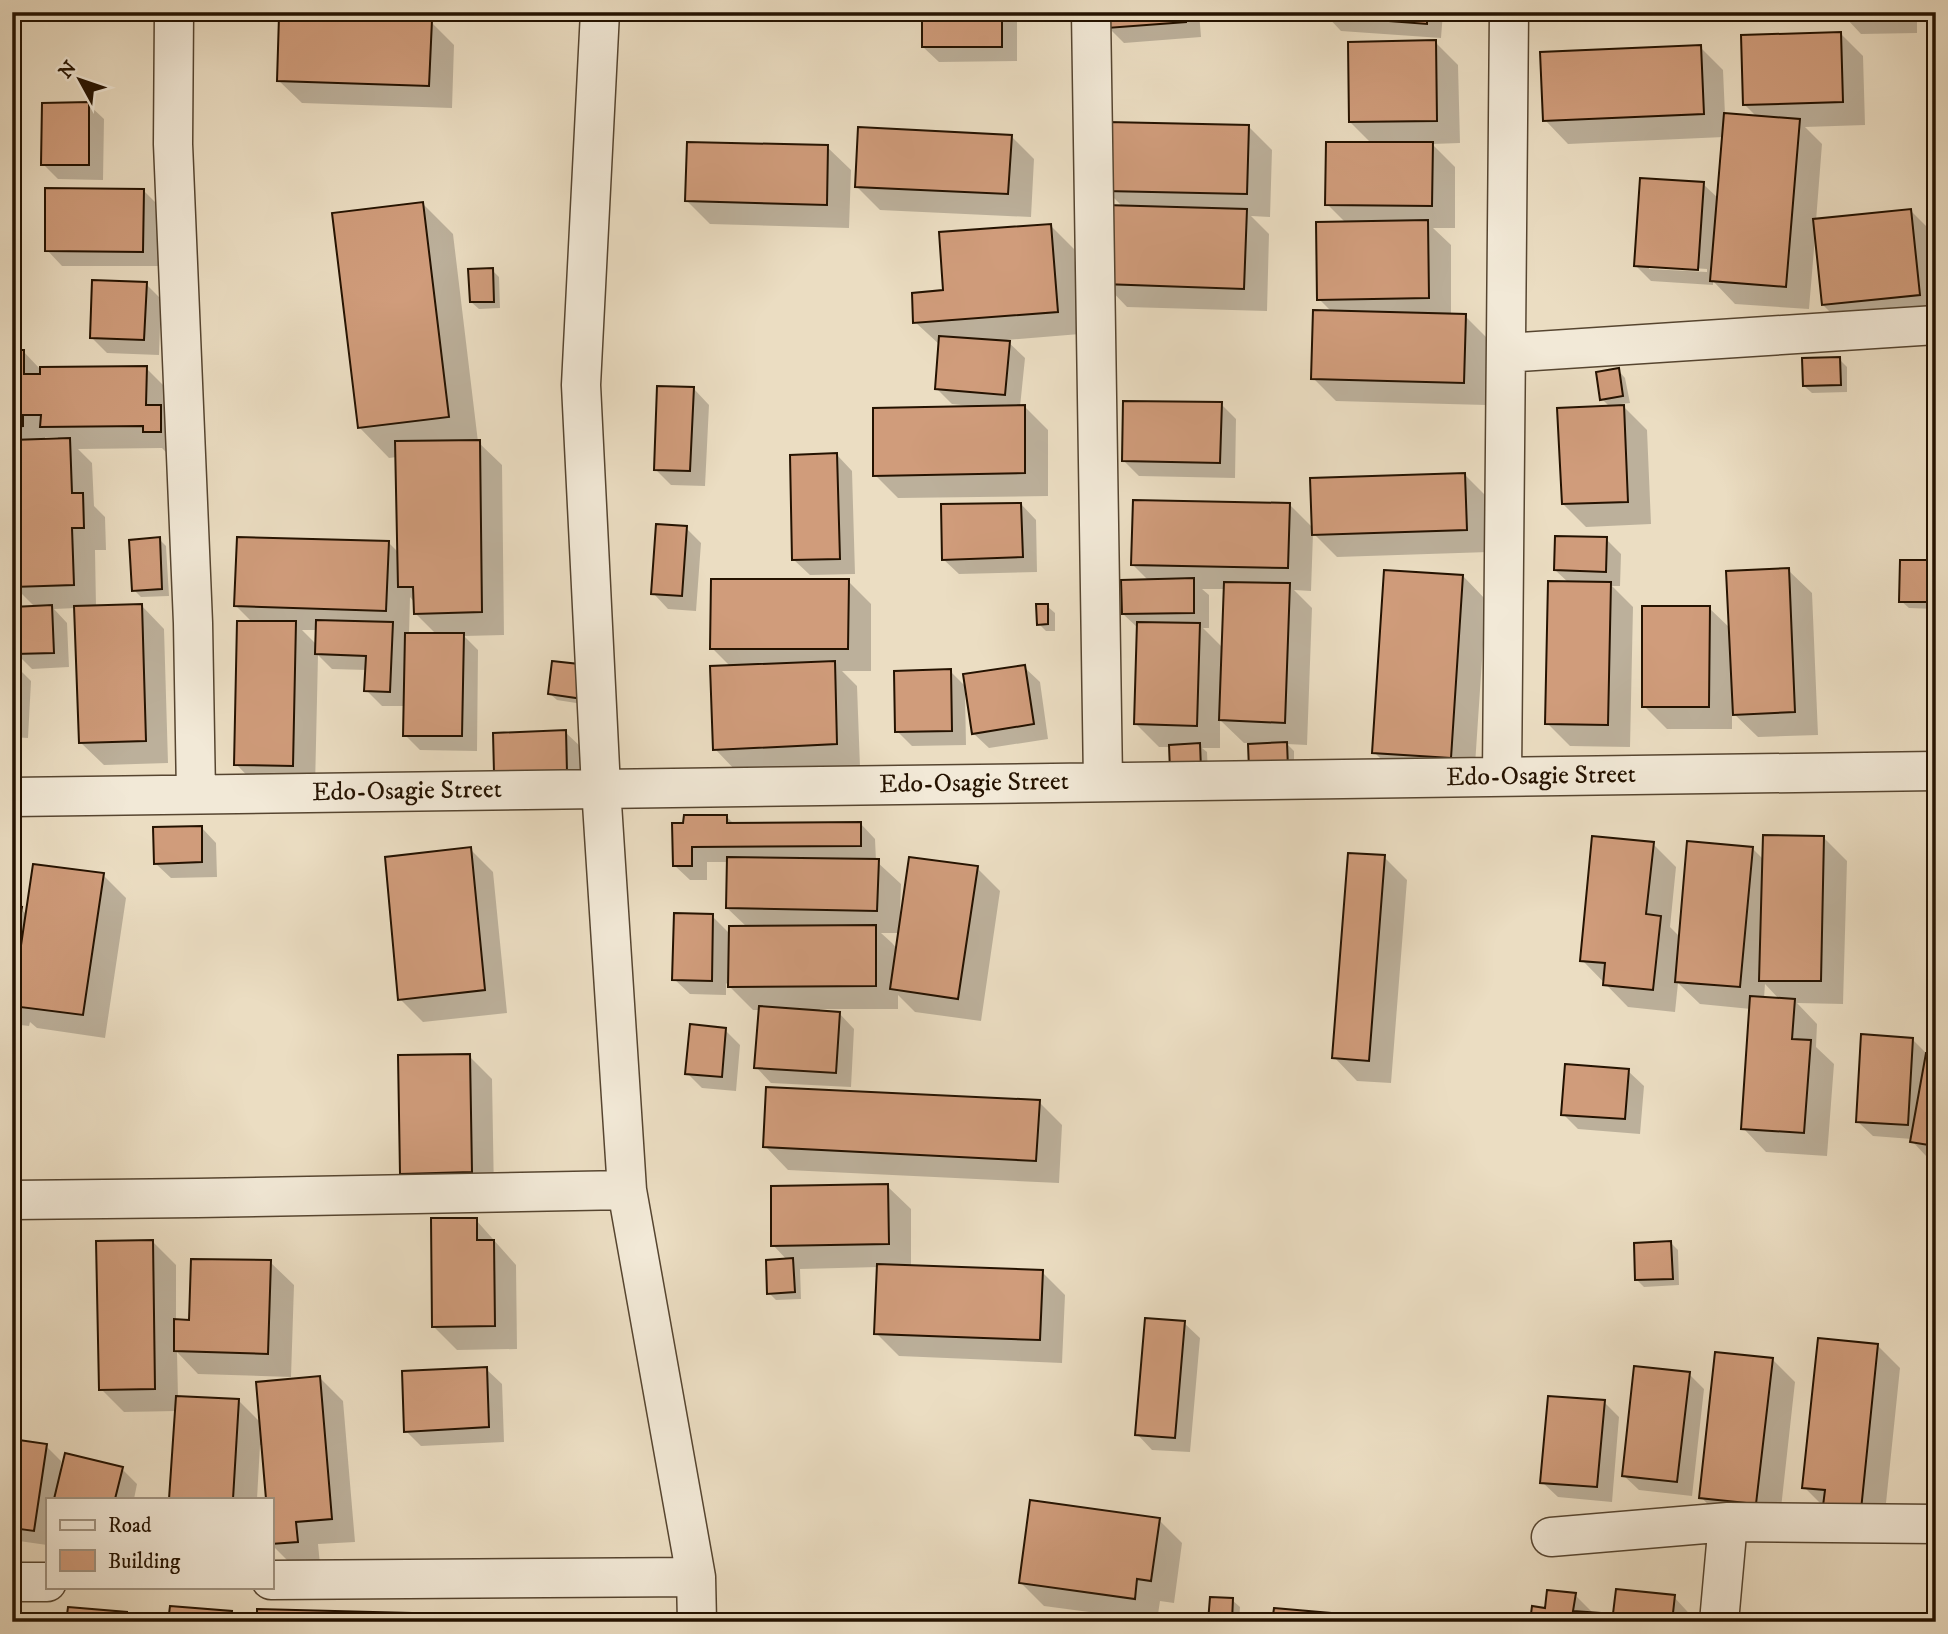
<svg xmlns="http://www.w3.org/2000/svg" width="1948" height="1634" font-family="'IM FELL DW Pica',serif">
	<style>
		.shadow { fill: #0003; fill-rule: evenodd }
		.building { fill: #d09c7b; stroke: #241200; stroke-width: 2 }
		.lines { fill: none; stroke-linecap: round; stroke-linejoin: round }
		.minor-casing { stroke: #564530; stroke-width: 41 }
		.minor { stroke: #f2e9d7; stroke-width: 38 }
		.labels { text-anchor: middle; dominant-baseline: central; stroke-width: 5; stroke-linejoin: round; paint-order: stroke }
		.street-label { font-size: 26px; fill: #241200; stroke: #f2e9d7 }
	</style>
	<rect width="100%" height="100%" fill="#ebddc2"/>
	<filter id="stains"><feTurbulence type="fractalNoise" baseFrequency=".00286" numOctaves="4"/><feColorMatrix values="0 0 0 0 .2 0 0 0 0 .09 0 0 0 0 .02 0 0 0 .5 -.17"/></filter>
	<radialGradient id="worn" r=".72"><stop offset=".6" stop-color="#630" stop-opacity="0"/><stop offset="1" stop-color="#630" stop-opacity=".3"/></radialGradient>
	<path class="shadow" d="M923 12H1017V61L939 62 923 47Z
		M1108 12H1199L1201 37 1124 43 1109 28Z
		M1326 12H1443L1441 38 1341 31 1326 15Z
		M1846 12H1917V33L1861 34 1846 18Z
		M431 22 454 45 452 108 302 103 278 80Z
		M1840 33 1863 56 1865 125 1805 127 1822 144 1816 221 1911 211 1934 234 1936 319 1846 328 1823 305 1817 237H1815L1809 309 1735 304 1713 281V285L1651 281 1635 265 1703 184 1719 199 1724 137 1568 144 1545 120 1700 47 1723 70 1725 115 1758 118 1745 105ZM1649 265 1707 269V272L1649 269Z
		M1435 42 1458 65 1460 143 1432 144 1455 167V228H1433L1451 245V315L1465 316 1488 339 1486 405 1336 401 1313 378 1332 312 1319 299 1346 223 1327 204 1372 144 1350 122Z
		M88 104 104 119 103 180 58 179 43 164Z
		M1249 127 1272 150 1270 217 1251 216 1269 234 1267 311 1127 307 1104 283 1123 207 1106 190Z
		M1011 136 1034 159 1031 217 880 210 857 187Z
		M827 147 851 170 849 228 710 224 687 201Z
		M143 190 159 206 158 266H62L47 250Z
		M423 204 453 234 478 442 502 465 504 635 464 636 478 650 477 751 420 750 405 735V706H382L366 690 367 670 332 669 318 655 315 788H259L236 764 253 623 236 606 388 542 399 553 397 457 389 458 359 427ZM410 597 415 603V613L437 635 409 634ZM302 630H317V645Z
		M1051 226 1074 249 1080 334 1006 340 1025 358 1020 407H1025L1048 430V496L898 498 875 475 970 408V406L952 404 937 389 940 345 915 322 945 292Z
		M492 270 499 277 500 308 479 309 471 302Z
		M146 284 161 299 159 355 107 353 91 337Z
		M12 351H23L40 369 146 368 169 391 168 454 162 448 78 449 92 463 94 506 105 517 106 550H95L96 607 141 605 164 629 168 763 104 765 80 742 76 608 54 609 67 623 69 667 32 669 16 653 36 608 15 587ZM45 437H58V440L45 441Z
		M1839 359 1847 367V392L1812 393 1804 386Z
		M1618 370 1625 378 1630 403 1621 404 1647 430 1651 524 1586 527 1563 504 1611 408 1602 399Z
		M694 389 709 405 705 486 671 485 655 469Z
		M1221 404 1236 419 1235 478 1139 476 1124 461Z
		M837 455 852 471 855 574 810 575 794 560Z
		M1465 475 1488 498 1489 552 1337 557 1313 533 1311 591 1294 590 1312 608 1307 745 1287 744 1294 751V774L1251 768 1250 743H1244L1220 720V748H1202L1207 752 1208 776 1171 747H1159L1136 724 1139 629 1123 614 1149 581 1133 565 1290 505 1313 528ZM1202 589H1225L1223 648 1203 628H1209V595Z
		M1021 504 1036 520 1037 572 959 574 943 559Z
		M686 528 701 543 696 611 668 609 653 593Z
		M159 539 166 546 169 596 141 597 134 590Z
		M1606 539 1621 554 1620 586H1612L1633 607 1630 747 1570 746 1547 723 1569 583 1555 570Z
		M1934 562 1936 564V609L1909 608 1901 601Z
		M1788 570 1812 593 1818 735 1758 737 1732 712V729H1667L1644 706 1709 608 1731 629Z
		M1463 576 1486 600 1474 780 1397 775 1374 752Z
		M848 581 871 604V671H842L857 686 860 767 738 773 715 749 731 667 712 648Z
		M1047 606 1055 613V631H1046L1039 624Z
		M554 663 589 705 557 700 549 693Z
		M12 665 16 666 31 681 28 738 12 737Z
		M1024 667 1040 682 1048 739 989 748 973 733 968 694 965 695 966 745 912 746 897 731 950 671 967 688Z
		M565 732 581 747V787L511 788Z
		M727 817 734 824 860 823 875 839 876 861 901 884 900 912 977 868 1000 891 981 1021 915 1012 898 995V1009H820V1012L839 1013 854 1029 851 1087 771 1083 756 1067 760 1010H753L726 983V995L690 994 674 979 712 916 730 934 748 928 727 908 729 862H707V880H690L674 865V825ZM881 933H900L897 949 892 943Z
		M201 827 216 843 217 877 171 878 155 863Z
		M1824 838 1847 861 1843 1004 1797 1003 1817 1024 1816 1047 1834 1064 1827 1156 1766 1152 1743 1128 1751 1009 1700 1004 1678 983 1675 1012 1628 1007 1582 960 1653 844 1676 867 1670 927 1681 938 1752 848 1764 860ZM1765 984 1780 1000 1764 998Z
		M470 849 493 872 507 1013 423 1022 400 999Z
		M1384 857 1407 880 1391 1083 1357 1081 1334 1057Z
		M103 875 126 898 105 1038 37 1028 30 1022 29 1026 12 1024V908L21 909 27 915Z
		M725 1030 740 1045 736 1091 702 1088 687 1073Z
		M12 1037 21 1046 12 1152Z
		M1912 1039 1928 1055 1936 1056V1158L1927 1157 1912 1141V1139L1873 1136 1857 1121Z
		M469 1056 492 1079 494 1195 425 1196 402 1173Z
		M1628 1071 1644 1086 1640 1134 1578 1129 1563 1114Z
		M1039 1102 1062 1125 1059 1183 788 1170 765 1146Z
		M887 1186 911 1209V1267L1042 1272 1065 1295 1062 1363 899 1356 876 1333 879 1267 800 1269 801 1299 776 1300 769 1293 787 1260 773 1245Z
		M476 1220 516 1265 517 1349 457 1350 434 1327Z
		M152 1241 176 1265V1321L191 1322 270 1262 294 1285 291 1377 198 1374 177 1352 178 1398 239 1401 261 1423 320 1378 343 1401 355 1542 318 1544 320 1565 294 1567 271 1544V1499H267L263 1445H260L257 1499H171L176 1411 124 1412 101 1389Z
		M1671 1243 1678 1250 1679 1285 1644 1287 1637 1280Z
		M1184 1323 1200 1338 1190 1452 1152 1450 1137 1434Z
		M1877 1345 1900 1368 1883 1532 1827 1510 1804 1487Z
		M1772 1359 1795 1382 1779 1526 1724 1521 1701 1497Z
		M486 1369 502 1384 504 1442 421 1446 406 1431Z
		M1689 1374 1704 1389 1692 1496 1639 1490 1623 1475Z
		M1604 1402 1619 1417 1612 1502 1558 1497 1542 1482Z
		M12 1441 46 1446 61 1461 60 1472 122 1469 137 1484 134 1499H47V1545L12 1540Z
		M1159 1520 1182 1543 1174 1603 1160 1601 1157 1621 1044 1606 1021 1583Z
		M1575 1595 1595 1615H1599L1606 1622H1532L1547 1609Z
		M1674 1597 1697 1622H1614Z
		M1232 1600 1240 1607 1239 1622H1210Z
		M126 1613 134 1622H68Z
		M231 1613 240 1622H170Z"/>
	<path class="building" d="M922 12H1002V47H922Z
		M1106 12H1186V22L1107 28Z
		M1325 12H1427V24L1324 16Z
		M1844 12H1902V19H1844Z
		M279 16 432 20 429 86 277 81Z
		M1841 32 1843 102 1743 105 1741 35Z
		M1436 40 1437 121 1349 122 1348 42Z
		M1701 45 1704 114 1543 121 1540 52Z
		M89 102V165H41L42 103Z
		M1724 113 1800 119 1786 287 1710 281Z
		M1107 122 1249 125 1247 194 1105 191Z
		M858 127 1012 135 1008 194 855 187Z
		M687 142 828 145 827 205 685 201Z
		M1326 142H1433L1432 206 1325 205Z
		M1640 178 1704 182 1698 270 1634 266Z
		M45 188 144 189 143 252 45 251Z
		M423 202 449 417 358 428 332 213Z
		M1105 205 1247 209 1244 289 1103 284Z
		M1911 209 1920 295 1822 305 1813 219Z
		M1428 220 1429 298 1317 300 1316 222Z
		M1051 224 1058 312 913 323 912 293 943 290 939 232Z
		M493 268 494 302H470L468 269Z
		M92 280 147 282 144 340 90 338Z
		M1313 310 1466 314 1464 383 1311 379Z
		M939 336 1010 341 1005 395 935 389Z
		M12 350H24V374H40V367L147 366 146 405H161V432H143V426L40 427 41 415H23V426L12 427Z
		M1840 357 1841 385 1803 386 1802 358Z
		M1619 368 1623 396 1600 400 1596 372Z
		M657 386 694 387 690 471 654 470Z
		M1123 401 1222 402 1220 463 1122 461Z
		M1025 405V473L873 476V408Z
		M1624 405 1628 502 1562 504 1557 408Z
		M70 438 72 493H83L84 528H72L74 585 13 587 12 440Z
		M480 440 482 612 414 614 413 587H398L395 441Z
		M837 453 840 559 792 560 790 455Z
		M1465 473 1467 530 1312 535 1310 478Z
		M1133 500 1290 503 1288 568 1131 565Z
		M1021 503 1023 557 942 560 941 504Z
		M656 524 687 526 682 596 651 594Z
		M1555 536 1607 537 1606 572 1554 570Z
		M160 537 162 589 132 591 129 540Z
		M237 537 389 541 386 611 234 606Z
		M1900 560H1934V602H1899Z
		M1789 568 1795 712 1733 715 1726 571Z
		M1384 570 1463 575 1451 758 1372 753Z
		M1194 578V613L1122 614 1121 580Z
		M711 579H849L848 649H710Z
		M1548 581 1611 582 1608 725 1545 724Z
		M1224 582 1290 583 1285 723 1219 720Z
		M142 604 146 741 79 743 74 606Z
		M1036 604H1048V624L1037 625Z
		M52 605 54 653 15 654 13 607Z
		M1642 606H1710L1709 707H1642Z
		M316 620 393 622 390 692 364 691 366 656 315 654Z
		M237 621H296L293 766 234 765Z
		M1137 622 1200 623 1197 726 1134 724Z
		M405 633H464L462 736H403Z
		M552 661 588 665 583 699 548 694Z
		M835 661 837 744 713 750 710 666Z
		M12 664H17L14 723H12Z
		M1025 665 1034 724 972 734 963 674Z
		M951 669 952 731 895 732 894 671Z
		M566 730 567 772 494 773 493 733Z
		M1287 742 1288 768 1249 769 1248 744Z
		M1200 743 1201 769 1170 771 1169 745Z
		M684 815H727V823L861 822V846L692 847V866H673L672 823H683Z
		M202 826V862L154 864 153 827Z
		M1763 835 1824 836 1821 981H1759Z
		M1592 836 1654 842 1646 914 1661 916 1653 990 1603 985 1605 963 1580 961Z
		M1687 841 1753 847 1740 987 1675 982Z
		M471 847 485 990 398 1000 385 857Z
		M1348 853 1385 855 1369 1061 1332 1058Z
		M727 857 879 859 877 911 726 908Z
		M909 857 978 866 958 999 890 989Z
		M33 864 104 873 83 1015 12 1006Z
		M12 906 22 907 12 967Z
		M674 913 713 914 712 981 672 980Z
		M876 925V986L728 987 729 926Z
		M1750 996 1795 999 1792 1039 1811 1040 1804 1133 1741 1129Z
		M759 1006 840 1012 836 1073 754 1068Z
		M690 1024 726 1028 722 1077 685 1074Z
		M1861 1034 1913 1038 1908 1125 1856 1122Z
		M1926 1053 1936 1054 1935 1146 1910 1142Z
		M470 1054 472 1172 400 1174 398 1055Z
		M1565 1064 1629 1069 1625 1119 1561 1115Z
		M766 1087 1040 1100 1036 1161 763 1147Z
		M888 1184 889 1244 771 1246V1186Z
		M431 1218H477V1240H494L495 1326 432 1327Z
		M153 1240 155 1389 99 1390 96 1241Z
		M1671 1241 1673 1279 1635 1280 1634 1243Z
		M793 1258 795 1292 767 1294 766 1260Z
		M191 1259 271 1260 268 1354 174 1351V1319L189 1320Z
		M877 1264 1043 1270 1040 1340 874 1334Z
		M1145 1318 1185 1321 1175 1438 1135 1435Z
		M1818 1338 1878 1344 1861 1510 1823 1506 1825 1490 1802 1488Z
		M1715 1352 1773 1358 1756 1504 1699 1498Z
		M1634 1366 1690 1372 1677 1482 1622 1476Z
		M487 1367 489 1427 404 1432 402 1371Z
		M320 1376 332 1519 296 1522 298 1542 271 1544V1499H266L256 1382Z
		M176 1396 239 1399 233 1499H169Z
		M1548 1396 1605 1400 1597 1487 1540 1483Z
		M12 1439 47 1444 34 1531 12 1528Z
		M65 1453 123 1467 115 1499H54Z
		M1030 1500 1160 1518 1151 1581 1137 1579 1135 1599 1019 1583Z
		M1616 1589 1675 1595 1672 1622H1612Z
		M1547 1590 1576 1593 1573 1611 1600 1613 1599 1622H1530L1532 1606 1545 1608Z
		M1210 1597 1233 1598 1232 1622H1208Z
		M170 1606 232 1611 231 1622H168Z
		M68 1607 127 1612 126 1622H66Z
		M1274 1608 1342 1614 1341 1622H1272Z
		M257 1609 450 1614V1622H257Z"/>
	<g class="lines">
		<defs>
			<path id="minor" d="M174 12 173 144 193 623 196 794
				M600 12 581 385 601 788 627 1190 696 1577 697 1622
				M1091 12 1103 781
				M1506 353 1936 325
				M1502 776 1509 12
				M12 797 1936 771
				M12 1200 197 1198 627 1190
				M1551 1537 1728 1522
				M271 1580 696 1577
				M12 1582H47
				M1719 1622 1728 1522 1936 1524"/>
		</defs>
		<use href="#minor" class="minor-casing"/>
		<use href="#minor" class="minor"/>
	</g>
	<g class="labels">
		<g class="street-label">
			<text transform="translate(1541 776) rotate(-1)">Edo-Osagie Street</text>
			<text transform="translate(974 783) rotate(-1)">Edo-Osagie Street</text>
			<text transform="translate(407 791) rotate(-1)">Edo-Osagie Street</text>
		</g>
	</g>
	<rect width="1948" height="1634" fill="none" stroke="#ebddc2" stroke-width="42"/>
	<rect x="14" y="14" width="1920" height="1606" fill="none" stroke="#241200" stroke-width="3.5"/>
	<rect x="21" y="21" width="1906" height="1592" fill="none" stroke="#241200" stroke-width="2"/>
	<rect x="46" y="1498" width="228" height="91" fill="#f2e9d7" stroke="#a09381" stroke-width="2"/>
	<rect x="60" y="1520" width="35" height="10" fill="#f2e9d7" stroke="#a09381" stroke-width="2"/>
	<text x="108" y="1532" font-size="21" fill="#241200">Road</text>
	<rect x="60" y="1550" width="35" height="21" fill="#d09c7b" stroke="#a09381" stroke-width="2"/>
	<text x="108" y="1568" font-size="21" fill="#241200">Building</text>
	<g transform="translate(80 80) rotate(310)" stroke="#f2e9d7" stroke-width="5" paint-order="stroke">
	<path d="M0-5L12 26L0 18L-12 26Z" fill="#241200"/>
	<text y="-10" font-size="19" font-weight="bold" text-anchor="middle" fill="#241200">N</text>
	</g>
	<rect width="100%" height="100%" filter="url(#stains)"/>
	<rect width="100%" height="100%" fill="url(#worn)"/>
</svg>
